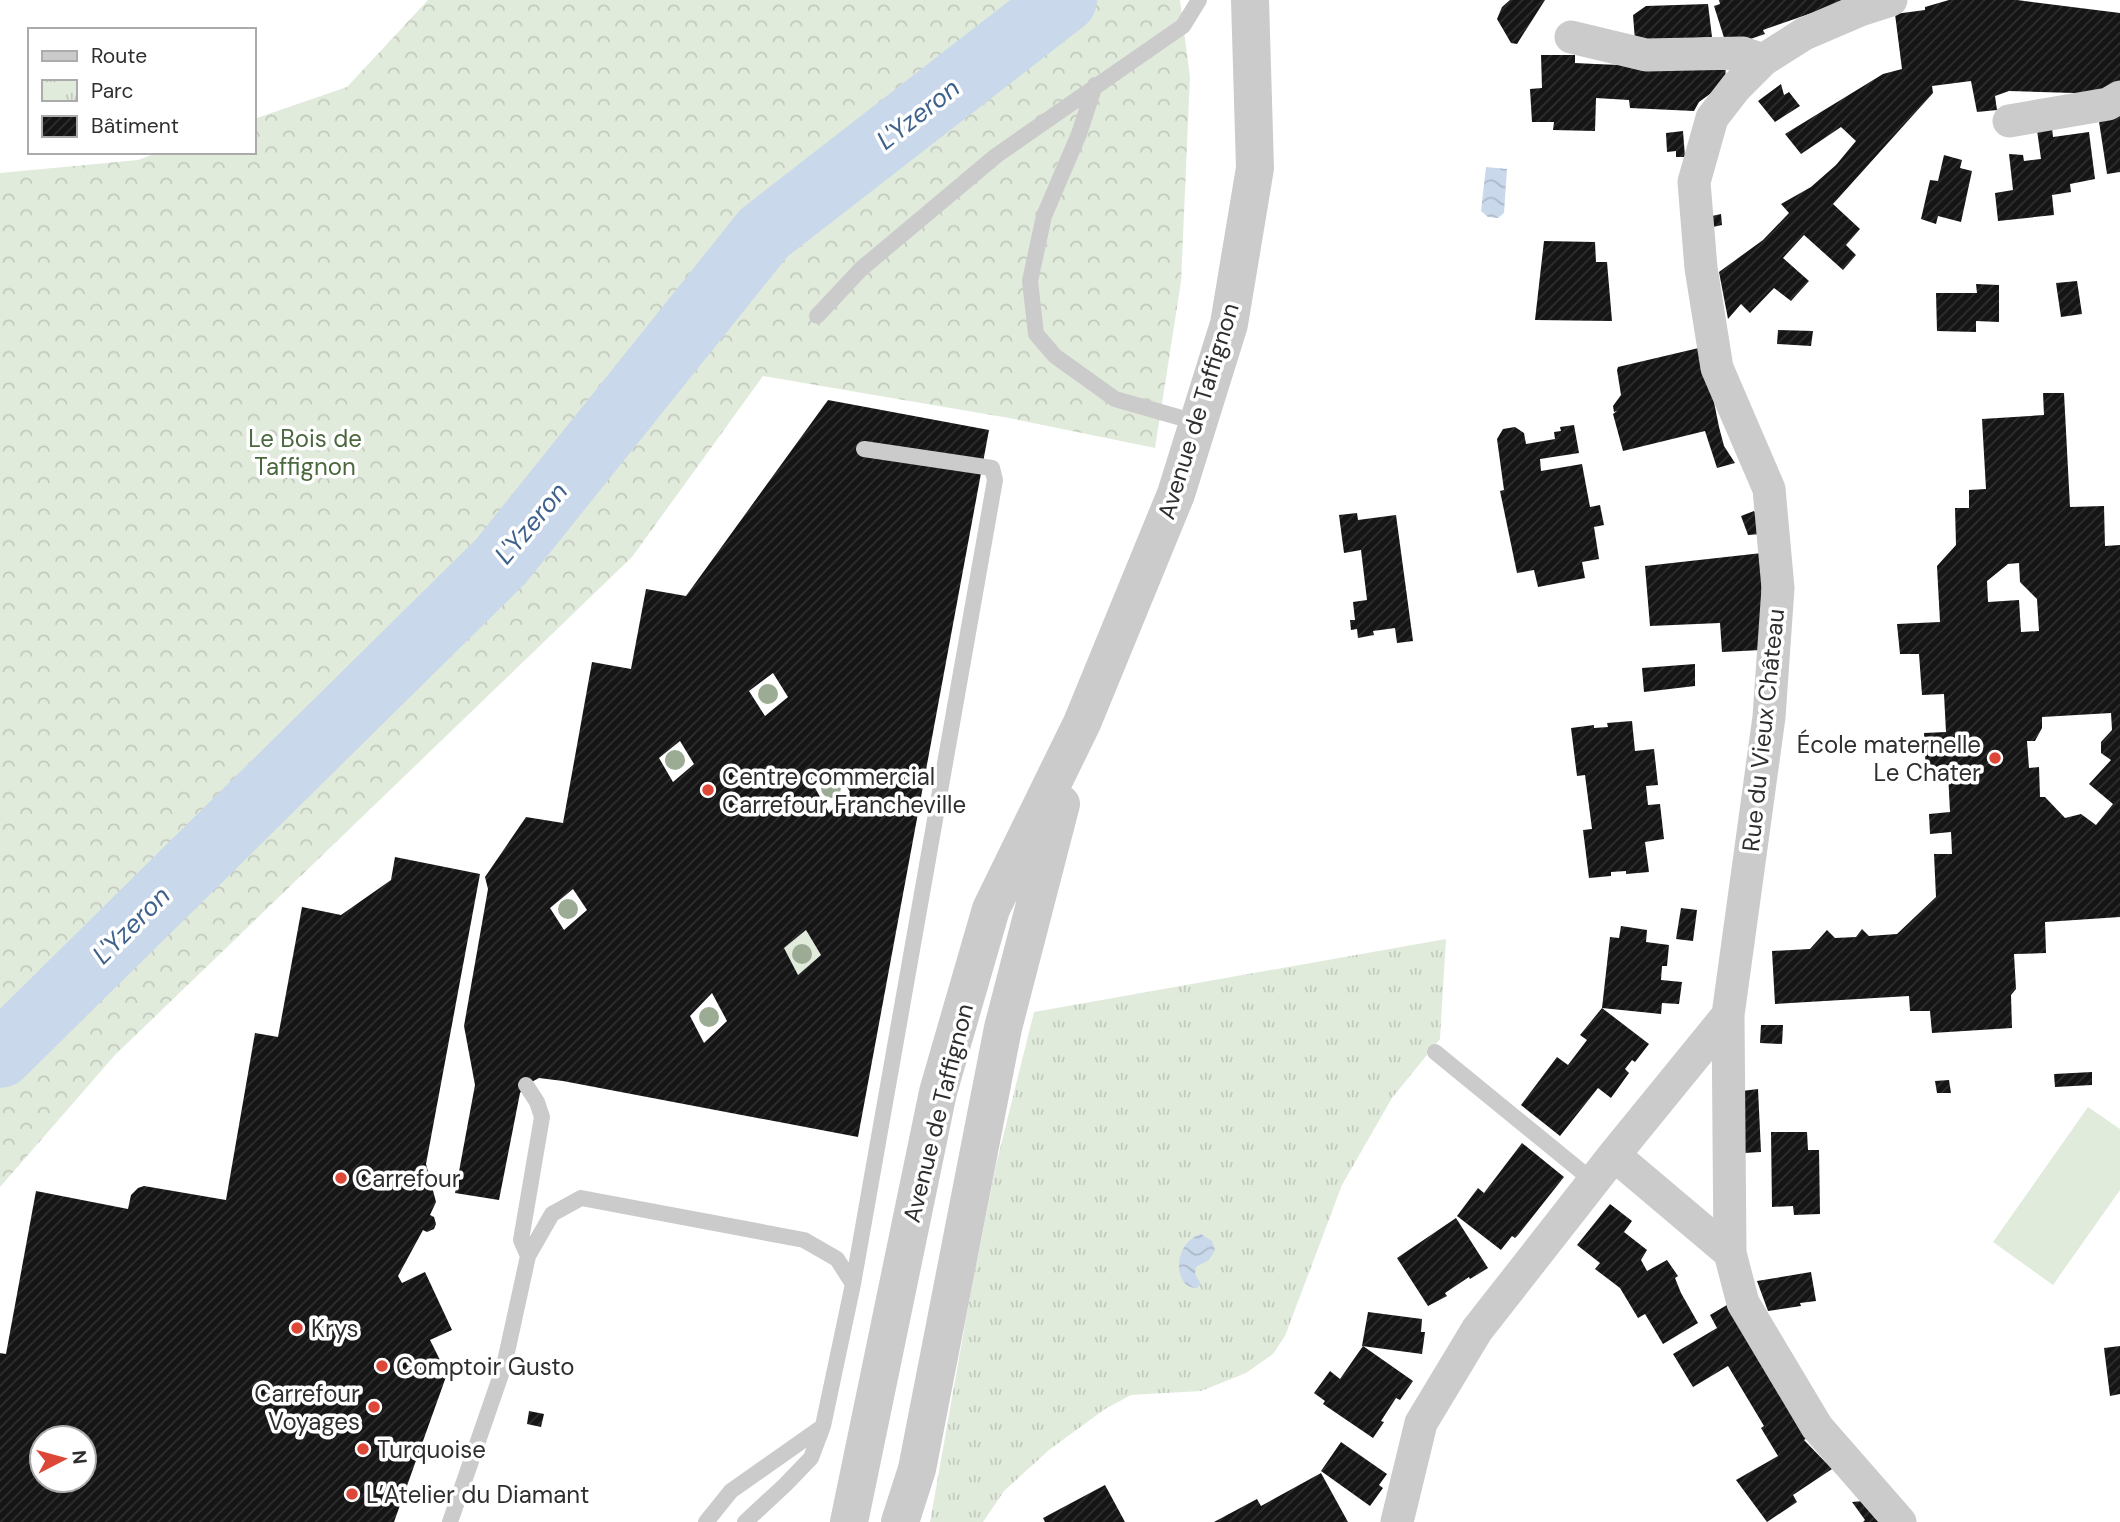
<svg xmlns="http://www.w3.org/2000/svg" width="2120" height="1522" font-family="'DM Sans',sans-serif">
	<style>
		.green { fill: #e1ebdc }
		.forest { fill: url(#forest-crowns) }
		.park { fill: url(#park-tufts) }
		.water { fill: url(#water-waves) }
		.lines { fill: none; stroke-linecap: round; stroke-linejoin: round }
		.river { stroke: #c9d8ea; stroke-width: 66 }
		.building { fill: url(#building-hatch); fill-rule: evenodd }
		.service { stroke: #cbcbcb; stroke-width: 16 }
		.minor { stroke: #cbcbcb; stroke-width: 33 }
		.tertiary { stroke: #cbcbcb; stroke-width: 38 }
		.tree { fill: #9bab94 }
		.poi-dot { fill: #dd4737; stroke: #fff; stroke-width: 2.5 }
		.labels { text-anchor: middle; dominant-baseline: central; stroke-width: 7; stroke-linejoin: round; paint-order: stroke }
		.street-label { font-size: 24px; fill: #2e2e2e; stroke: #fff }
		.park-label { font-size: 24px; fill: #4a673d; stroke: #fff }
		.poi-label { font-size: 24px; fill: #2e2e2e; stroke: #fff; text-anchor: start }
		.water-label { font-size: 26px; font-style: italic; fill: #3f628c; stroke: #fff }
	</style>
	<defs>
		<pattern id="forest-crowns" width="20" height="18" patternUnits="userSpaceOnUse" patternTransform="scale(1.75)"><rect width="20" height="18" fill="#e1ebdc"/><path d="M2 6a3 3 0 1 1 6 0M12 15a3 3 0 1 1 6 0" fill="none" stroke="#c1cabd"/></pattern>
		<pattern id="park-tufts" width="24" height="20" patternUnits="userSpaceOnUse" patternTransform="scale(1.75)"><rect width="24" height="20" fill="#e1ebdc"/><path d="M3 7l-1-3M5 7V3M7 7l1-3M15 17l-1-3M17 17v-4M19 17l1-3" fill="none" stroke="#c1cabd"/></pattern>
		<pattern id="water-waves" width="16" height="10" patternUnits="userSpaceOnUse" patternTransform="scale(1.75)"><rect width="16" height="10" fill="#c9d8ea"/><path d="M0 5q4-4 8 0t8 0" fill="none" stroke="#adbac9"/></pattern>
		<pattern id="building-hatch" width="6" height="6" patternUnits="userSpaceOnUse" patternTransform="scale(1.75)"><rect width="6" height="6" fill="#151515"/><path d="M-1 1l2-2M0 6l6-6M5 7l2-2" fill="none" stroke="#2f2f2f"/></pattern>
	</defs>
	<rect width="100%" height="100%" fill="#fff"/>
	<path class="green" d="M806 930 821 955 798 975 784 948Z
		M2088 1107 2120 1129V1190L2053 1285 1993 1242Z"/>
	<path class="forest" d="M428 0H1180L1190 77 1181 282 1155 448 1009 418 763 376 632 557 115 1055 0 1187V173L138 160 159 152H254V119L347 87Z"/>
	<path class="park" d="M1446 939 1440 1039 1392 1098 1342 1185 1285 1336 1273 1354 1246 1373 1201 1391 1131 1395 1105 1409 1049 1450 1004 1491 983 1522H930L970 1296 996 1165 1034 1012Z"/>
	<path class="water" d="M1486 167 1507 169 1504 213 1498 218 1488 217 1481 211Z
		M1201 1234 1212 1241 1215 1250 1209 1260 1196 1267 1195 1274 1201 1284 1197 1288C1173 1289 1172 1243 1201 1234Z"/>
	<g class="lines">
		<path class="river" d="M0 1055 501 561 764 233 1064 0"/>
	</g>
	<path class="building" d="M1510 0H1545L1517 44 1511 43 1497 19 1502 7Z
		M1719 0H1849L1763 30 1765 34 1727 47 1714 6 1720 4Z
		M1949 0H2017L2120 13V84L2107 94 2009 91 1995 96 1997 110 1977 112 1971 81 1932 86 1933 93 1833 204 1860 229 1846 245 1856 255 1843 270 1804 235 1783 258 1809 281 1791 301 1774 288 1750 313 1741 304 1728 319 1719 272 1763 240 1789 213 1781 204 1811 187 1836 165 1856 141 1841 127 1801 154 1785 134 1883 74 1902 69 1895 14 1925 10V7Z
		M1708 4 1712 37 1647 41 1635 40 1633 15 1646 6Z
		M1541 55H1575V63L1595 64 1670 67 1726 63 1725 83 1699 102 1694 111 1630 108 1629 100 1596 98 1595 131 1553 130 1554 122H1532L1530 89 1542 88Z
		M1781 84 1784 95 1789 92 1800 106 1775 122 1758 101Z
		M2120 110V172L2107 174 2098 115Z
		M2052 128 2053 137 2089 132 2095 179 2070 184 2071 192 2052 195 2054 215 1998 221 1995 193 2013 190 2009 154 2023 155 2024 161 2041 159 2037 130Z
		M1683 131 1685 157H1676V151L1667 152 1666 133Z
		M1944 155 1962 160 1960 168 1972 171 1961 222 1938 216 1936 224 1921 219 1930 180 1938 181Z
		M1721 214 1722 225 1713 227 1712 216Z
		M1544 241 1595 242 1596 262H1607L1612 321 1535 320Z
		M2077 281 2082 314 2061 317 2056 283Z
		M1976 284 1999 285V322L1976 321V332L1937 331 1936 293H1977Z
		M1778 330 1813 331 1811 346 1777 344Z
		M1703 347 1719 427 1724 446 1735 463 1717 468 1705 431 1623 451 1613 414 1617 411 1614 412 1613 406 1621 395 1617 370 1618 367Z
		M2043 393H2064L2070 507 2104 506 2105 546 2120 545V917L2045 922 2046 953 2014 954 2016 989 2011 995 2012 1028 1932 1033 1930 1011H1910L1909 996 1775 1004 1772 951 1810 949 1827 930 1835 938 1856 937 1862 929 1869 936 1897 934 1936 897 1934 854H1952L1951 832 1930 834 1929 814 1950 812 1948 772 1926 773 1924 733 1946 732 1944 694 1922 695 1919 654H1900L1897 624 1940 622 1937 566 1956 545 1955 508H1969V490L1986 489 1982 419 2044 415ZM2019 563 2020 582 2037 599 2039 631 2021 632 2019 600 1988 602 1987 581 2008 564ZM2111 713 2112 730 2101 742V753L2111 760 2089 784 2113 804 2096 825 2081 814 2065 818 2045 797H2040L2039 767 2029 768 2027 741H2035L2042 728V717Z
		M828 400 989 430 858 1137 563 1081 539 1078 526 1085 520 1093 499 1200 455 1193 475 1085 464 1026 488 889 485 877 526 817 563 823 592 662 631 669 646 589 686 596ZM773 673 788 697 765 716 749 691ZM680 741 694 764 673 782 659 758ZM836 768 850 792 829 813 814 786ZM573 889 587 910 564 930 550 908ZM806 930 821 955 798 975 784 948ZM712 993 727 1021 704 1043 690 1016Z
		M1574 425 1579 453 1540 459 1541 471 1582 464 1590 507 1600 505 1604 525 1594 527 1599 559 1582 562 1585 578 1538 587 1534 570 1517 573 1500 491 1504 490 1497 439 1503 429 1515 427 1524 433 1526 444 1555 439 1554 432 1561 431 1560 427Z
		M1754 511 1761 521V534L1748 535 1741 516Z
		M1357 513 1358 520 1396 515 1413 641 1397 643 1395 628 1373 631 1374 635 1358 638 1357 629 1351 630 1350 620H1355L1353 602 1367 600 1361 550 1344 553 1339 515Z
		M1762 553 1761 650 1722 652 1720 623 1650 626 1645 566Z
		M1695 664V686L1644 692 1642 668Z
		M1632 721 1635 751 1654 749 1658 785 1646 786 1648 805 1660 804 1664 839 1645 842 1649 872 1626 874V871L1611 872V876L1589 878 1583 830 1592 829 1585 775 1577 776 1571 728 1594 725V728L1608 727 1607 723Z
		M395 857 480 874 426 1164 436 1202 430 1215 434 1217 436 1224 434 1229 427 1232 423 1230 398 1276 402 1283 425 1272 452 1330 430 1340 447 1374 394 1522H0V1353L6 1354 36 1191 128 1209 131 1195 138 1188 144 1186 226 1200 255 1033 278 1037 302 907 341 915 391 880ZM42 1438H84V1480H42Z
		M1681 908 1697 910 1693 941 1676 939Z
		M1621 926 1647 930 1646 942 1669 945 1667 966H1662L1661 980 1682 982 1679 1004 1662 1003 1661 1014 1602 1008 1649 1044 1635 1062 1632 1060 1625 1069 1629 1073 1611 1098 1598 1088 1560 1136 1521 1105 1557 1057 1568 1065 1587 1040 1580 1035 1602 1008 1610 937 1619 938Z
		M1761 1025H1783L1782 1044 1760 1043Z
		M2092 1072V1085L2055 1087 2054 1074Z
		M1949 1080 1951 1093H1937L1935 1081Z
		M1758 1089 1761 1152 1744 1153 1742 1091Z
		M1771 1132H1807L1808 1150H1819L1820 1214 1794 1215 1793 1206 1772 1207Z
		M1522 1143 1564 1177 1518 1235 1515 1238 1512 1236 1501 1250 1457 1216 1478 1188 1484 1193Z
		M1610 1204 1632 1221 1624 1232 1647 1250 1641 1260 1647 1271 1667 1260 1678 1276 1675 1278 1681 1293 1698 1323 1663 1344 1645 1314 1638 1318 1620 1288 1595 1269 1600 1263 1577 1245Z
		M1456 1218 1488 1268 1470 1279 1469 1277 1445 1293 1447 1296 1428 1306 1397 1258Z
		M1811 1272 1816 1301 1800 1303 1801 1306 1768 1311 1757 1281Z
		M1727 1305 1807 1438 1804 1440 1832 1469 1793 1495 1797 1502 1767 1522 1736 1480 1778 1456 1761 1428 1764 1426 1728 1366 1693 1387 1673 1354 1717 1328 1710 1315Z
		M1368 1312 1422 1319 1421 1332H1425L1422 1354 1362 1346Z
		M1363 1346 1413 1381 1400 1400 1396 1398 1381 1421 1384 1422 1373 1438 1323 1404 1325 1401 1314 1393 1330 1371 1340 1379Z
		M2120 1346V1394L2110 1396 2104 1348Z
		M529 1411 544 1414 541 1427 527 1424Z
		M1341 1442 1387 1474 1379 1485 1383 1488 1370 1506 1321 1471Z
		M1321 1473 1348 1522H1214L1257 1499 1261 1506Z
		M1105 1485 1125 1522H1045L1043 1518Z
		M1863 1501 1880 1522H1863L1865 1520 1852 1502Z"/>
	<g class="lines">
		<path class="service" d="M1095 85 1079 134 1044 216 1030 281 1036 334 1055 356 1115 399 1199 423
			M817 316 861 269 997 155 1183 26 1199 0
			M1435 1052 1593 1181
			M526 1085 537 1102 542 1117 521 1240 528 1256
			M853 1284 995 480 992 468 864 449
			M450 1522 504 1366 528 1256 552 1214 581 1198 804 1240 837 1259 853 1284 823 1426 811 1458 785 1485 745 1522
			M706 1522 731 1491 822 1427"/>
		<path class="minor" d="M1891 0 1860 10 1804 34 1763 60 1736 87 1712 118 1694 182 1701 268 1717 368 1769 489 1778 588 1769 717 1728 1015 1730 1253 1743 1303 1817 1427 1900 1522
			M1571 37 1646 55 1743 53 1763 60
			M2009 121 2108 104 2120 97
			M1614 1155 1730 1253
			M1397 1522 1421 1423 1477 1330 1614 1155 1728 1015"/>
		<path class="tertiary" d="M849 1522 938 1092 991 909 1082 723 1176 494 1229 324 1255 168 1250 0
			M900 1522 917 1469 1003 1028 1061 804"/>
	</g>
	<g class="tree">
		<circle cx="768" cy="694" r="10"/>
		<circle cx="675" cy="760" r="10"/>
		<circle cx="831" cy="788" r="10"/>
		<circle cx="568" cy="909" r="10"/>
		<circle cx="802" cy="954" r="10"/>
		<circle cx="709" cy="1017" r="10"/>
	</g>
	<g class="poi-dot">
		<circle cx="1995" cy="758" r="7"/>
		<circle cx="708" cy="790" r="7"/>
		<circle cx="341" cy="1178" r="7"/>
		<circle cx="297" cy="1328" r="7"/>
		<circle cx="382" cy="1366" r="7"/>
		<circle cx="374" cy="1407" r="7"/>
		<circle cx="363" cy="1449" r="7"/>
		<circle cx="352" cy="1494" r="7"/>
	</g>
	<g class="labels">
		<g class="street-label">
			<text transform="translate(1198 411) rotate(-73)">Avenue de Taffignon</text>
			<text transform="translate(1763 730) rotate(-84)">Rue du Vieux Château</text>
			<text transform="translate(938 1113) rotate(-76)">Avenue de Taffignon</text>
		</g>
		<g class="park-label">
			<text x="305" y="438">Le Bois de<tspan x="305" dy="28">Taffignon</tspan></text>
		</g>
		<g class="poi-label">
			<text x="1981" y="744" text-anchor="end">École maternelle<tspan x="1981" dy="28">Le Chater</tspan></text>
			<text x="722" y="776">Centre commercial<tspan x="722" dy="28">Carrefour Francheville</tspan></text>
			<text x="355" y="1178">Carrefour</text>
			<text x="311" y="1328">Krys</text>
			<text x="396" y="1366">Comptoir Gusto</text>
			<text x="360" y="1393" text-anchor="end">Carrefour<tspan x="360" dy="28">Voyages</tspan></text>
			<text x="377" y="1449">Turquoise</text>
			<text x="366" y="1494">L’Atelier du Diamant</text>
		</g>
		<g class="water-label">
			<text transform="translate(918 114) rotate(-38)">L'Yzeron</text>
			<text transform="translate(531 523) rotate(-50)">L'Yzeron</text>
			<text transform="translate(131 925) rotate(-45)">L'Yzeron</text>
		</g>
	</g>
	<rect x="28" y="28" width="228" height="126" fill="#ffffff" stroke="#ababab" stroke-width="2"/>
	<rect x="42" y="51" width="35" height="10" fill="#cbcbcb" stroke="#ababab" stroke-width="2"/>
	<text x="91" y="63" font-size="21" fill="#2e2e2e">Route</text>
	<rect x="42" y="80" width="35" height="21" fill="url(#park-tufts)" stroke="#ababab" stroke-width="2"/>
	<text x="91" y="98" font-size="21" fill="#2e2e2e">Parc</text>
	<rect x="42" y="116" width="35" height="21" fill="url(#building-hatch)" stroke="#ababab" stroke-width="2"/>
	<text x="91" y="133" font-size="21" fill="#2e2e2e">Bâtiment</text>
	<g transform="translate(63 1459) rotate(84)"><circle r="33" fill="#ffffff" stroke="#ababab" stroke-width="2"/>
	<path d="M0-5L12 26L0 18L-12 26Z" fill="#dd4737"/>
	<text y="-10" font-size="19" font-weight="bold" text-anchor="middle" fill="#2e2e2e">N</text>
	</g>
</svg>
